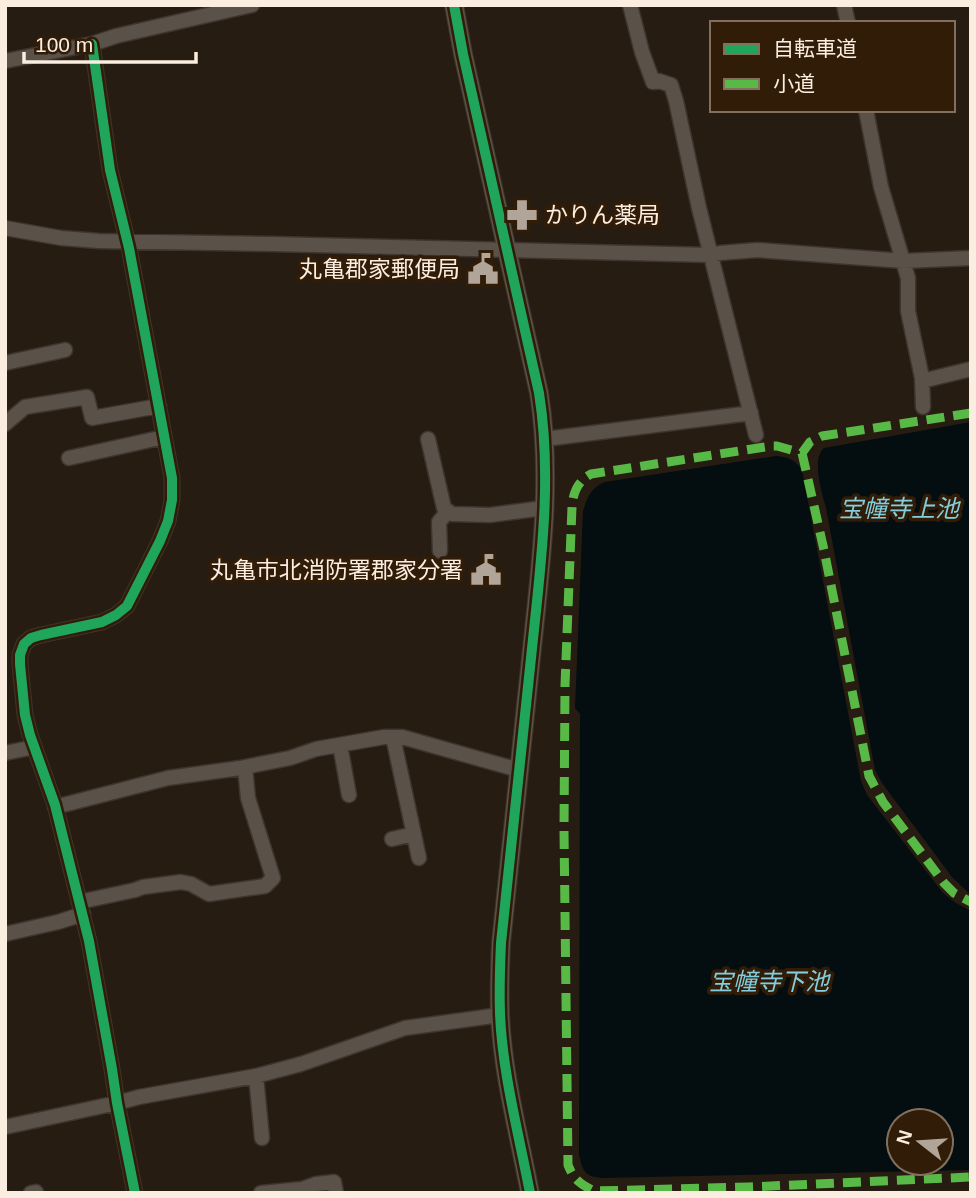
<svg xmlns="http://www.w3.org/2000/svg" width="976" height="1198" font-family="Arial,'Noto Sans JP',sans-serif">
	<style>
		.water { fill: #040d0f; fill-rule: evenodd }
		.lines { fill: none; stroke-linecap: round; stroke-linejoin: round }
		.minor-casing { stroke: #3e352e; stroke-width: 17 }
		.tertiary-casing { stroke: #3e352e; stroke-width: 20 }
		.minor { stroke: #5a5149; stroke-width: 14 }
		.tertiary { stroke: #5a5149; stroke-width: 18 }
		.quiet { stroke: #58b947; stroke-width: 9; stroke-dasharray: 18 9; stroke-linecap: butt }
		.cycleway-casing { stroke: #311c07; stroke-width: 15 }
		.cycleway { stroke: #20a55d; stroke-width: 10 }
		.labels { text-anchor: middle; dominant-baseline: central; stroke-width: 7; stroke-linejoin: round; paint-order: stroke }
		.poi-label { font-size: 23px; fill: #fbede0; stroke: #311c07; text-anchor: end }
		.water-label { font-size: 24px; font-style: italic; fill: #83cede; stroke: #311c07 }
	</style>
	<rect width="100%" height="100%" fill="#271c11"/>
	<path class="water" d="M971 422V895L952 877 882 783 875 770 826 508C822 493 811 459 824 448Z
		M776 456C789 457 795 460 802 470L861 781 867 795 943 893 956 903 971 911V1170L601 1178C584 1176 583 1171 579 1155L580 714 575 708 583 511C588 496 591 488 605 482ZM899 1121H941V1163H899Z"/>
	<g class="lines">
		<defs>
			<path id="minor" d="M630 5 642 52 653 82 659 81 671 85 676 101 699 208 756 435
				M844 5 848 23
				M92 44 110 170 129 248 172 478V500L168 521 160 541 127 606 116 615 102 622 41 635 31 638 24 644 20 655V664L25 715 30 735 55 805 89 941 112 1069 117 1103 135 1193
				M5 61 92 44 116 36 252 5
				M866 110 881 187 908 278V311L922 378 923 407
				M5 228 61 238 99 241 272 244 711 255 720 253 757 250 904 261 971 258
				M5 363 65 350
				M922 381 971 369
				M5 424 25 407 87 397 92 418 159 406
				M428 439 444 508 452 514 490 515 544 508
				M545 439 751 413
				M69 458 164 437
				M440 551 439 522 448 511
				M393 737 419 858
				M340 745 349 795
				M5 753 34 747
				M55 807 168 778 240 768 290 758 316 749 384 737H402L519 770
				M392 839 414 834
				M79 902 135 890 143 887 181 882 191 884 209 894 265 886 273 878 248 798 245 767
				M5 934 58 922 83 914
				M256 1076 262 1138
				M5 1127 117 1103 139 1097 256 1076 301 1064 405 1028 500 1015
				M31 1193 36 1192
				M261 1193 302 1189 316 1184 334 1182 336 1193"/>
			<path id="tertiary" d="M454 5 463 54 539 393C553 481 540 570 531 658 521 753 511 848 501 943 500 966 499 989 500 1013 502 1071 519 1135 530 1193"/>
		</defs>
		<use href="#minor" class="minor-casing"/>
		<use href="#tertiary" class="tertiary-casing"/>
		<use href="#minor" class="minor"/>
		<use href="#tertiary" class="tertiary"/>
		<path class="quiet" d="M971 413 822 436 810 442 802 453 777 446H771L591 474C578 481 573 492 572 507L565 685 564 830 568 1165C574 1180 580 1184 594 1191L749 1187 971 1177
			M802 453 824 550 869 776 883 802 944 883 954 893 971 902"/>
		<defs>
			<path id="cycleway" d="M454 5 463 54 539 393C553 481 540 570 531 658 521 753 511 848 501 943 500 966 499 989 500 1013 502 1071 519 1135 530 1193
				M92 44 110 170 129 248 172 478V500L168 521 160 541 127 606 116 615 102 622 41 635 31 638 24 644 20 655V664L25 715 30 735 55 805 89 941 112 1069 117 1103 135 1193"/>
		</defs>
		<use href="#cycleway" class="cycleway-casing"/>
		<use href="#cycleway" class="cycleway"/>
	</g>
	<defs>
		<symbol id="pharmacy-bare" viewBox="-9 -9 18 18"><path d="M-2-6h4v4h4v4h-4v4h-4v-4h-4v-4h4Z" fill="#b1a498" stroke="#311c07" stroke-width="2.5" paint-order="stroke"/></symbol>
		<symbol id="civic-bare" viewBox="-9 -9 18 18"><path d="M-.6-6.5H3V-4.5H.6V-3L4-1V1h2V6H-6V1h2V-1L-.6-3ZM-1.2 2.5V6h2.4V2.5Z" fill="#b1a498" stroke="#311c07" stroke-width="2.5" paint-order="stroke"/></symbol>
	</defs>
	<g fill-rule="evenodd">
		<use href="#pharmacy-bare" x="500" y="193" width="44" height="44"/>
		<use href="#civic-bare" x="461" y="247" width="44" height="44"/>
		<use href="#civic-bare" x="464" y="548" width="44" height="44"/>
	</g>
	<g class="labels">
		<g class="poi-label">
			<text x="545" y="215" text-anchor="start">かりん薬局</text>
			<text x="460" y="269">丸亀郡家郵便局</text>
			<text x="463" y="570">丸亀市北消防署郡家分署</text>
		</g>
		<g class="water-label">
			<text x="899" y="508">宝幢寺上池</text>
			<text x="769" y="981">宝幢寺下池</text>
		</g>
	</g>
	<rect width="976" height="1198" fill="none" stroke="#fbede0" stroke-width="14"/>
	<rect x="710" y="21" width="245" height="91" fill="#311c07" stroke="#82705e" stroke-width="2"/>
	<rect x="724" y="44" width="35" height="10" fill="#20a55d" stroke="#82705e" stroke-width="2"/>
	<text x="773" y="56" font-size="21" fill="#fbede0">自転車道</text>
	<rect x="724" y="79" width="35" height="10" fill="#58b947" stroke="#82705e" stroke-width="2"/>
	<text x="773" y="91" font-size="21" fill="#fbede0">小道</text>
	<g transform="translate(920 1142) rotate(287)"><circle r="33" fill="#311c07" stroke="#82705e" stroke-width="2"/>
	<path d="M0-5L12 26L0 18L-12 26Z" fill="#b1a498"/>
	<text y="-10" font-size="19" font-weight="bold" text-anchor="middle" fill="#fbede0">N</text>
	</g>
	<path d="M24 52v10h172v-10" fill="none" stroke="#fbede0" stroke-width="3.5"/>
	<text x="35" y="52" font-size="21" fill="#fbede0" stroke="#311c07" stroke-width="5" paint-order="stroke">100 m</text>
</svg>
